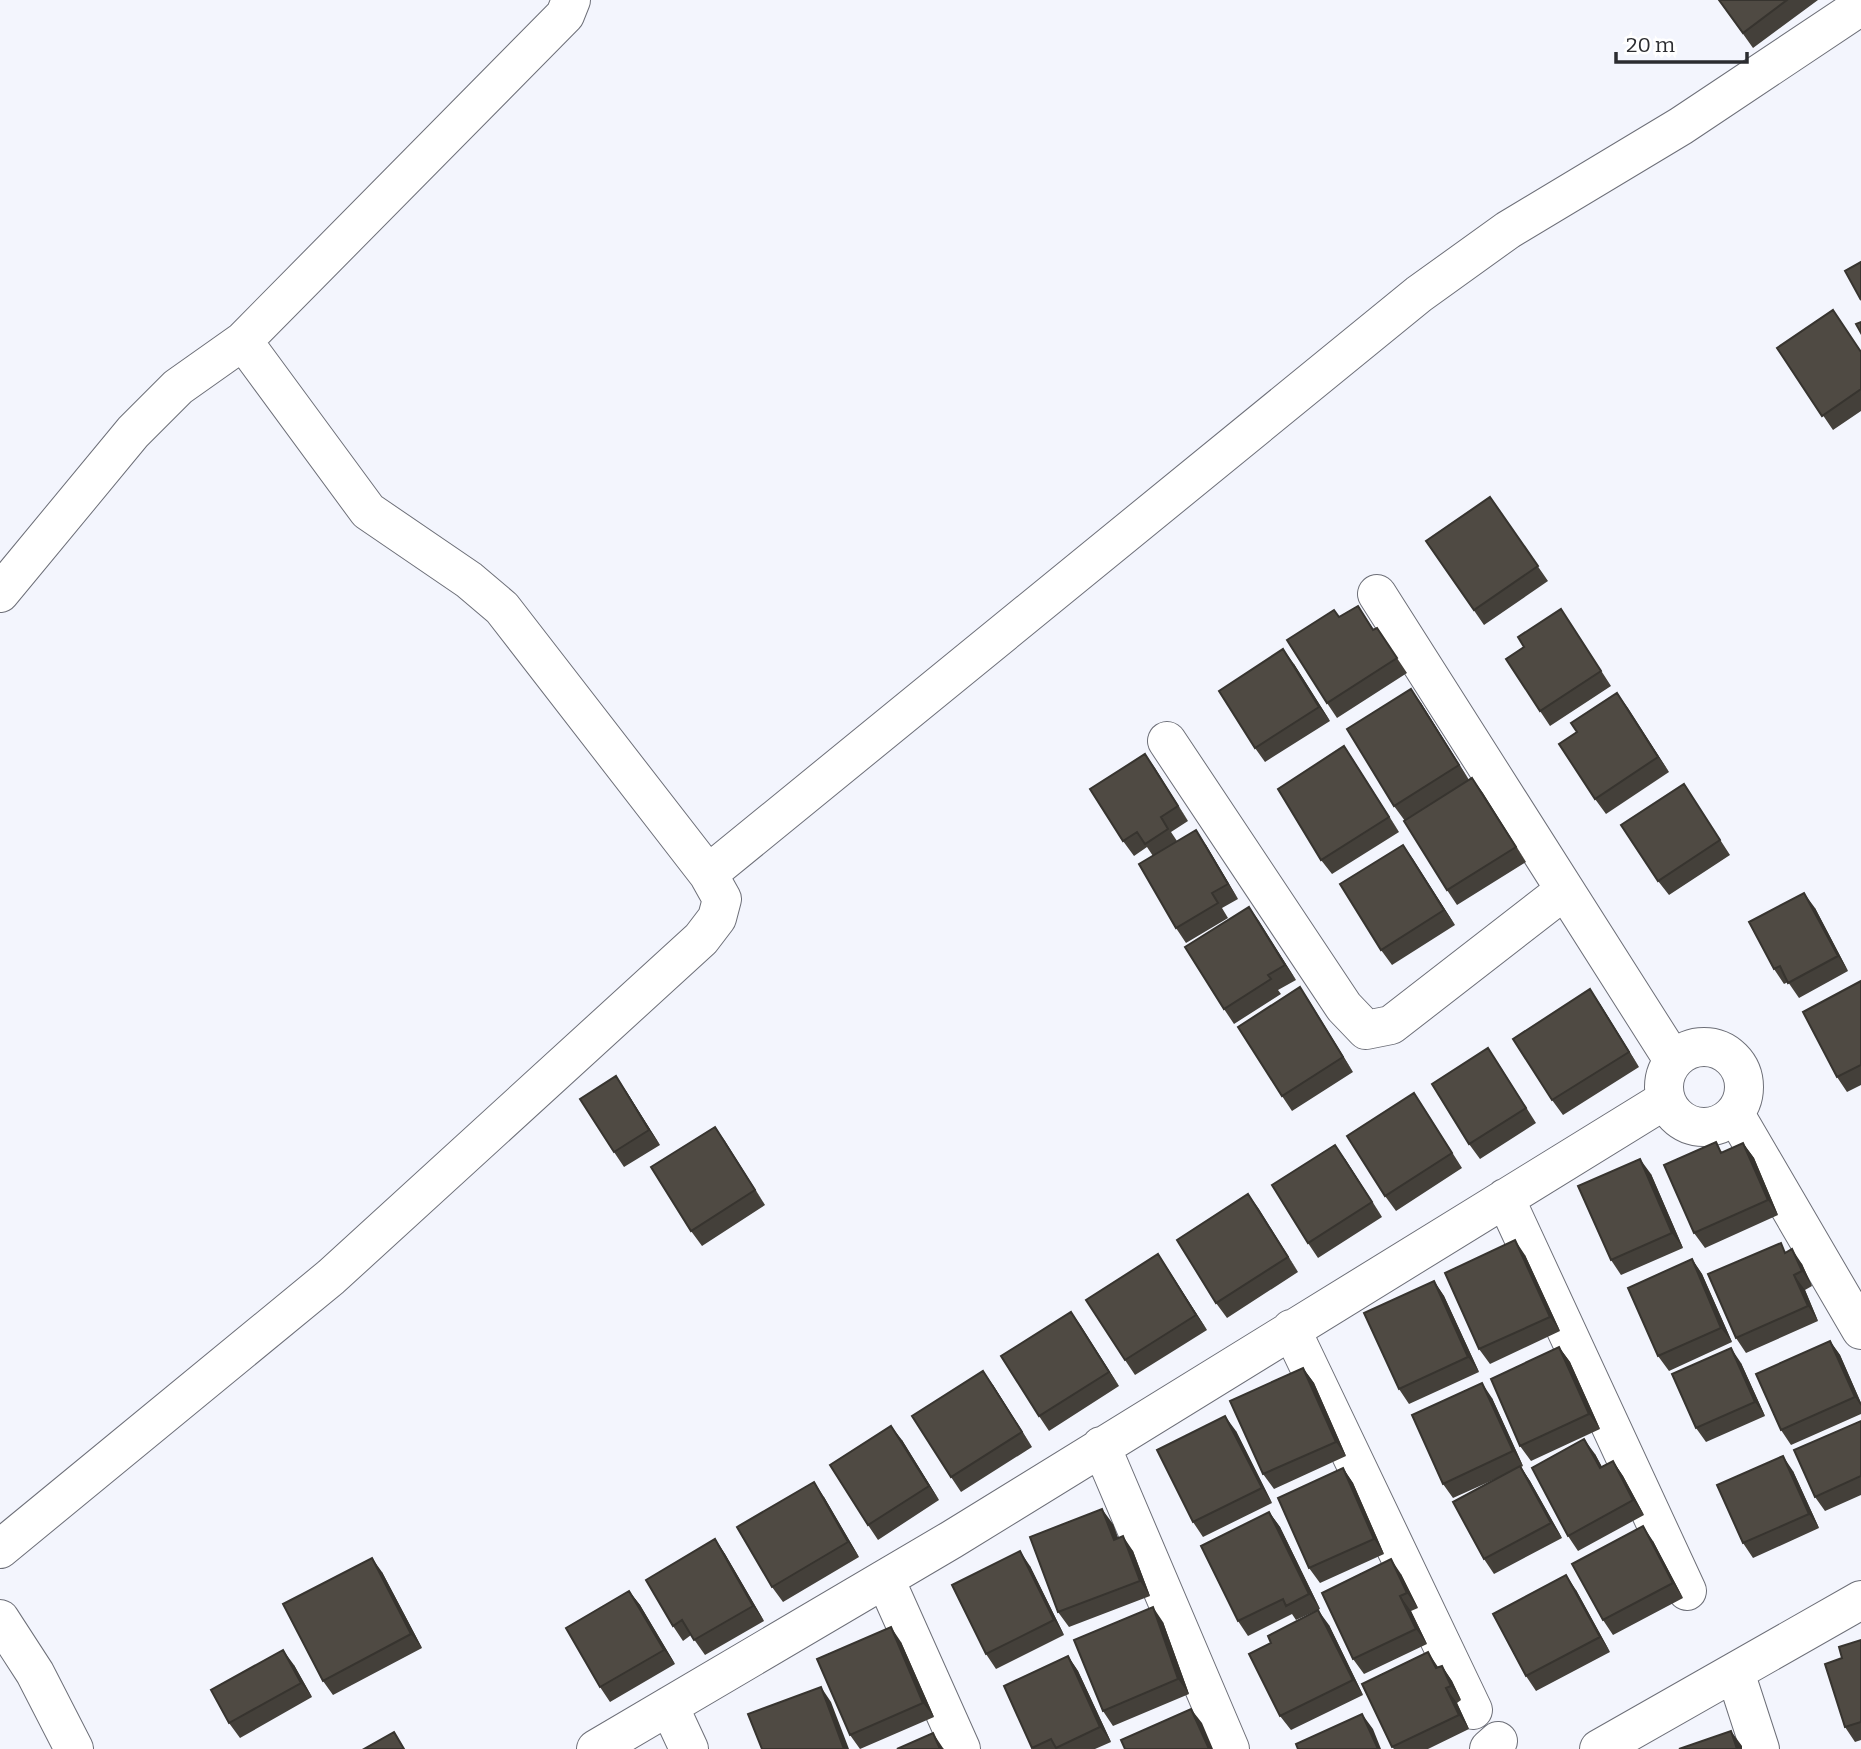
<svg xmlns="http://www.w3.org/2000/svg" width="1861" height="1749" font-family="Bitter,serif">
	<style>
		.lines { fill: none; stroke-linecap: round; stroke-linejoin: round }
		.minor-casing { stroke: #6d6f78; stroke-width: 40 }
		.minor { stroke: #fff; stroke-width: 38 }
		.wall { fill: #44403a }
		.shaded-wall { fill: #37342f }
		.building { fill: #4f4a43; stroke: #37342f; stroke-width: 2 }
	</style>
	<rect width="100%" height="100%" fill="#f3f5fd"/>
	<g class="lines">
		<defs>
			<path id="minor" d="M0 593 133 432 178 387 243 341 565 15 571 0
				M1377 594 1673 1060
				M1167 741 1344 1007 1366 1030 1391 1025 1565 890
				M708 874 1419 294 1508 230 1681 126 1861 6
				M1664 1087a40 40 0 1 1 80 0a40 40 0 1 1-80 0Z
				M1735 1114 1861 1330
				M1505 1198 1687 1591
				M1291 1329 1473 1710
				M1101 1446 1230 1749
				M0 1549 331 1277 701 939 717 918 722 899 708 874 502 608 469 580 368 511 243 341
				M885 1579 961 1749
				M0 1619 35 1673 74 1749
				M1735 1672 1760 1749
				M669 1706 689 1749
				M596 1749 951 1540 1665 1100
				M1489 1749 1498 1741
				M1599 1749 1861 1600"/>
		</defs>
		<use href="#minor" class="minor-casing"/>
		<use href="#minor" class="minor"/>
	</g>
	<path class="wall" d="M1719 0H1818L1753 48Z
		M1777 348 1861 352V411L1833 430Z
		M1490 497 1548 581 1484 625 1426 541Z
		M1358 606 1374 630 1377 628 1407 673 1337 718 1327 703 1339 617Z
		M1571 624 1611 686 1550 726 1540 711Z
		M1294 664 1330 721 1265 762 1255 748Z
		M1617 693 1669 772 1606 814 1595 799 1577 732Z
		M1421 703 1469 780 1405 821 1394 806Z
		M1344 746 1399 832 1332 874 1321 860Z
		M1145 754 1188 821 1171 832 1177 841 1206 845 1238 899 1222 908 1228 918 1186 943 1176 928 1153 856 1147 847 1134 856 1123 841Z
		M1472 778 1526 862 1457 905 1447 890Z
		M1684 784 1730 855 1669 895 1658 881Z
		M1403 845 1455 925 1392 965 1381 950Z
		M1249 907 1296 980 1278 990 1281 994 1234 1024 1224 1009Z
		M1815 908 1848 971 1799 998 1788 982 1784 984 1774 969Z
		M1861 981V1085L1847 1092 1837 1077Z
		M1300 987 1353 1072 1292 1111 1282 1096Z
		M1600 1004 1639 1067 1563 1115 1552 1100Z
		M1498 1063 1536 1123 1480 1159 1469 1144Z
		M626 1091 660 1145 624 1167 614 1152Z
		M1424 1108 1462 1168 1396 1211 1385 1196Z
		M715 1127 765 1205 702 1246 691 1231Z
		M1743 1143 1754 1158 1778 1215 1705 1248 1694 1233Z
		M1345 1159 1382 1217 1318 1258 1308 1243Z
		M1651 1174 1683 1248 1621 1275 1611 1260Z
		M1248 1194 1298 1272 1227 1318 1216 1303Z
		M1787 1252 1802 1264 1812 1286 1805 1290 1818 1321 1746 1353 1736 1338Z
		M1158 1254 1207 1330 1135 1375 1125 1360Z
		M1525 1255 1560 1331 1490 1364 1479 1349Z
		M1692 1259 1702 1274 1732 1342 1669 1371 1658 1356Z
		M1434 1281 1444 1296 1479 1372 1409 1404 1399 1389Z
		M1071 1312 1119 1386 1049 1431 1039 1416Z
		M1830 1341 1840 1355 1861 1403V1414L1791 1445 1781 1430Z
		M1559 1347 1570 1362 1600 1429 1531 1461 1520 1446Z
		M1741 1363 1765 1416 1706 1442 1696 1428Z
		M1303 1368 1314 1383 1346 1456 1274 1489 1263 1474Z
		M993 1385 1032 1447 961 1492 951 1477Z
		M1492 1398 1523 1466 1521 1467 1530 1481 1562 1538 1494 1574 1484 1559 1502 1476 1453 1498 1443 1484Z
		M1861 1421V1495L1825 1511 1815 1497Z
		M1236 1431 1272 1503 1203 1537 1193 1522Z
		M902 1440 939 1500 878 1540 868 1525Z
		M1595 1454 1602 1467 1613 1461 1623 1476 1644 1515 1578 1551 1568 1536Z
		M1343 1468 1353 1483 1384 1554 1320 1583 1309 1568Z
		M1793 1471 1819 1528 1753 1558 1743 1543Z
		M824 1497 859 1557 783 1602 772 1587Z
		M1269 1512 1280 1527 1320 1609 1296 1620 1292 1614 1248 1636 1238 1621Z
		M1113 1524 1118 1538 1133 1551 1150 1596 1069 1627 1058 1612Z
		M715 1539 725 1554 764 1621 705 1655 691 1635 683 1641 673 1626Z
		M1653 1541 1683 1598 1613 1635 1603 1620Z
		M1030 1566 1064 1635 996 1669 986 1654Z
		M382 1572 422 1648 333 1695 323 1681Z
		M1401 1574 1418 1608 1411 1611 1427 1644 1364 1674 1353 1659Z
		M1576 1590 1610 1652 1536 1691 1526 1676Z
		M629 1591 640 1605 675 1664 610 1702 600 1687Z
		M1163 1622 1189 1694 1113 1726 1103 1711Z
		M1329 1625 1363 1695 1291 1730 1280 1716Z
		M1861 1640V1740L1855 1742 1845 1727 1842 1658Z
		M901 1642 934 1717 860 1749 850 1735Z
		M1068 1656 1078 1671 1111 1742 1095 1749H1033L1032 1748Z
		M294 1665 312 1697 240 1738 229 1723Z
		M1442 1666 1452 1681 1461 1700 1457 1703 1469 1729 1428 1749H1394L1392 1747 1438 1667Z"/>
	<path class="shaded-wall" d="M1283 649 1294 664 1330 721 1319 707Z
		M1411 689 1421 703 1469 780 1459 765Z
		M1617 693 1628 708 1669 772 1658 757Z
		M1344 746 1354 761 1399 832 1389 817Z
		M1145 754 1155 768 1188 821 1178 806Z
		M1472 778 1483 793 1526 862 1516 847Z
		M1196 830 1206 845 1238 899 1228 884Z
		M1403 845 1413 859 1455 925 1444 910Z
		M1804 893 1815 908 1848 971 1838 956Z
		M1249 907 1259 921 1296 980 1285 965Z
		M1300 987 1310 1002 1353 1072 1343 1057Z
		M1590 989 1600 1004 1639 1067 1629 1052Z
		M616 1076 626 1091 660 1145 649 1130Z
		M715 1127 725 1141 765 1205 755 1190Z
		M1743 1143 1754 1158 1778 1215 1768 1200Z
		M1335 1145 1345 1159 1382 1217 1372 1202Z
		M1640 1159 1651 1174 1683 1248 1672 1233Z
		M1248 1194 1259 1209 1298 1272 1288 1257Z
		M1515 1240 1525 1255 1560 1331 1550 1317Z
		M1792 1249 1802 1264 1812 1286 1802 1271Z
		M1158 1254 1168 1269 1207 1330 1196 1315Z
		M1692 1259 1702 1274 1732 1342 1721 1328Z
		M1794 1275 1805 1290 1818 1321 1808 1306Z
		M1434 1281 1444 1296 1479 1372 1468 1357Z
		M1071 1312 1081 1326 1119 1386 1109 1372Z
		M1830 1341 1840 1355 1861 1403V1406L1855 1397Z
		M1559 1347 1570 1362 1600 1429 1589 1414Z
		M1731 1348 1741 1363 1765 1416 1755 1402Z
		M1303 1368 1314 1383 1346 1456 1336 1442Z
		M983 1371 993 1385 1032 1447 1022 1432Z
		M1482 1383 1492 1398 1523 1466 1513 1451Z
		M1225 1416 1236 1431 1272 1503 1262 1488Z
		M891 1426 902 1440 939 1500 929 1486Z
		M1584 1439 1595 1454 1610 1482 1600 1468Z
		M1783 1456 1793 1471 1819 1528 1809 1514Z
		M1613 1461 1623 1476 1644 1515 1633 1500Z
		M1520 1466 1530 1481 1562 1538 1551 1523Z
		M1343 1468 1353 1483 1384 1554 1374 1539Z
		M814 1482 824 1497 859 1557 848 1542Z
		M1102 1509 1113 1524 1124 1555 1114 1540Z
		M1269 1512 1280 1527 1320 1609 1309 1594Z
		M1643 1526 1653 1541 1683 1598 1673 1583Z
		M1123 1536 1133 1551 1150 1596 1140 1581Z
		M715 1539 725 1554 764 1621 753 1606Z
		M1020 1551 1030 1566 1064 1635 1054 1620Z
		M372 1558 382 1572 422 1648 411 1634Z
		M1391 1559 1401 1574 1418 1608 1407 1593Z
		M1566 1575 1576 1590 1610 1652 1600 1637Z
		M629 1591 640 1605 675 1664 664 1650Z
		M1400 1596 1411 1611 1427 1644 1416 1629Z
		M1153 1607 1163 1622 1189 1694 1178 1679Z
		M1318 1610 1329 1625 1363 1695 1353 1680Z
		M891 1627 901 1642 934 1717 923 1703Z
		M283 1650 294 1665 312 1697 301 1683Z
		M1428 1652 1438 1667 1446 1683 1436 1668Z
		M1068 1656 1078 1671 1111 1742 1100 1727Z
		M1442 1666 1452 1681 1461 1700 1451 1686Z
		M821 1687 831 1702 849 1749H844Z
		M1446 1688 1457 1703 1469 1729 1459 1715Z
		M1191 1709 1202 1723 1213 1749H1209Z
		M1362 1714 1373 1729 1381 1749H1378Z
		M1731 1731 1742 1746V1749H1737Z
		M933 1733 943 1748 944 1749H940Z"/>
	<path class="building" d="M1719 0H1787L1743 33Z
		M1861 262V300L1845 271Z
		M1833 310 1861 352V389L1822 416 1777 348Z
		M1861 322V333L1856 324Z
		M1490 497 1538 566 1474 610 1426 541Z
		M1358 606 1373 630 1377 628 1397 658 1327 703 1287 640 1334 610 1339 617Z
		M1561 609 1601 671 1540 711 1506 659 1524 647 1518 637Z
		M1283 649 1319 707 1255 748 1219 691Z
		M1411 689 1459 765 1394 806 1347 729Z
		M1617 693 1658 757 1595 799 1559 744 1577 732 1571 723Z
		M1344 746 1389 817 1321 860 1278 789Z
		M1145 754 1178 806 1161 817 1168 829 1145 844 1137 832 1123 841 1090 789Z
		M1472 778 1516 847 1447 890 1404 821Z
		M1684 784 1720 840 1658 881 1621 825Z
		M1196 830 1228 884 1212 893 1218 903 1176 928 1139 864Z
		M1403 845 1444 910 1381 950 1340 884Z
		M1804 893 1838 956 1788 983 1780 966 1774 969 1749 922Z
		M1249 907 1285 965 1268 975 1271 979 1224 1009 1185 947Z
		M1861 981V1065L1837 1077 1803 1012Z
		M1300 987 1343 1057 1282 1096 1238 1027Z
		M1590 989 1629 1052 1552 1100 1513 1039Z
		M1488 1048 1526 1108 1469 1144 1432 1084Z
		M616 1076 649 1130 614 1152 580 1099Z
		M1414 1093 1452 1153 1385 1196 1347 1136Z
		M715 1127 755 1190 691 1231 651 1167Z
		M1716 1142 1721 1153 1743 1143 1768 1200 1694 1233 1664 1165Z
		M1335 1145 1372 1202 1308 1243 1272 1185Z
		M1640 1159 1672 1233 1611 1260 1578 1186Z
		M1248 1194 1288 1257 1216 1303 1177 1240Z
		M1515 1240 1550 1317 1479 1349 1445 1273Z
		M1781 1243 1785 1253 1792 1249 1802 1271 1794 1275 1808 1306 1736 1338 1708 1274Z
		M1158 1254 1196 1315 1125 1360 1086 1300Z
		M1692 1259 1721 1328 1658 1356 1628 1288Z
		M1434 1281 1468 1357 1399 1389 1364 1313Z
		M1071 1312 1109 1372 1039 1416 1001 1356Z
		M1830 1341 1855 1397 1781 1430 1756 1374Z
		M1559 1347 1589 1414 1520 1446 1491 1379Z
		M1731 1348 1755 1402 1696 1428 1672 1374Z
		M1303 1368 1336 1442 1263 1474 1230 1401Z
		M983 1371 1022 1432 951 1477 912 1416Z
		M1482 1383 1513 1451 1443 1484 1412 1415Z
		M1225 1416 1262 1488 1193 1522 1157 1450Z
		M1861 1421V1476L1815 1497 1794 1450Z
		M891 1426 929 1486 868 1525 830 1465Z
		M1584 1439 1600 1468 1613 1461 1633 1500 1568 1536 1532 1468Z
		M1783 1456 1809 1514 1743 1543 1717 1485Z
		M1520 1466 1551 1523 1484 1559 1453 1502Z
		M1343 1468 1374 1539 1309 1568 1278 1498Z
		M814 1482 848 1542 772 1587 737 1527Z
		M1102 1509 1114 1540 1123 1536 1140 1581 1058 1612 1030 1537Z
		M1269 1512 1309 1594 1286 1606 1283 1599 1238 1621 1201 1546Z
		M1643 1526 1673 1583 1603 1620 1572 1564Z
		M715 1539 753 1606 694 1640 682 1620 673 1626 646 1580Z
		M1020 1551 1054 1620 986 1654 952 1585Z
		M372 1558 411 1634 323 1681 283 1604Z
		M1391 1559 1407 1593 1400 1596 1416 1629 1353 1659 1322 1593Z
		M1566 1575 1600 1637 1526 1676 1493 1614Z
		M629 1591 664 1650 600 1687 566 1628Z
		M1153 1607 1178 1679 1103 1711 1074 1640Z
		M1318 1610 1353 1680 1280 1716 1249 1654 1271 1643 1268 1636Z
		M891 1627 923 1703 850 1735 817 1659Z
		M1861 1640V1722L1845 1727 1825 1664 1842 1658 1839 1647Z
		M283 1650 301 1683 229 1723 211 1690Z
		M1428 1652 1436 1668 1442 1666 1451 1686 1446 1688 1459 1715 1392 1747 1362 1684Z
		M1068 1656 1100 1727 1056 1748 1051 1739 1032 1748 1004 1686Z
		M821 1687 844 1749H762L748 1714Z
		M1191 1709 1209 1749H1125L1121 1740Z
		M1362 1714 1378 1749H1298L1296 1744Z
		M1731 1731 1737 1749H1679Z
		M394 1732 404 1749H364Z
		M933 1733 940 1749H897Z"/>
	<path d="M1616 52v10h131v-10" fill="none" stroke="#2b2c30" stroke-width="3.5"/>
	<text x="1626" y="52" font-size="21" fill="#2b2c30" stroke="#ffffff" stroke-width="5" paint-order="stroke">20 m</text>
</svg>
